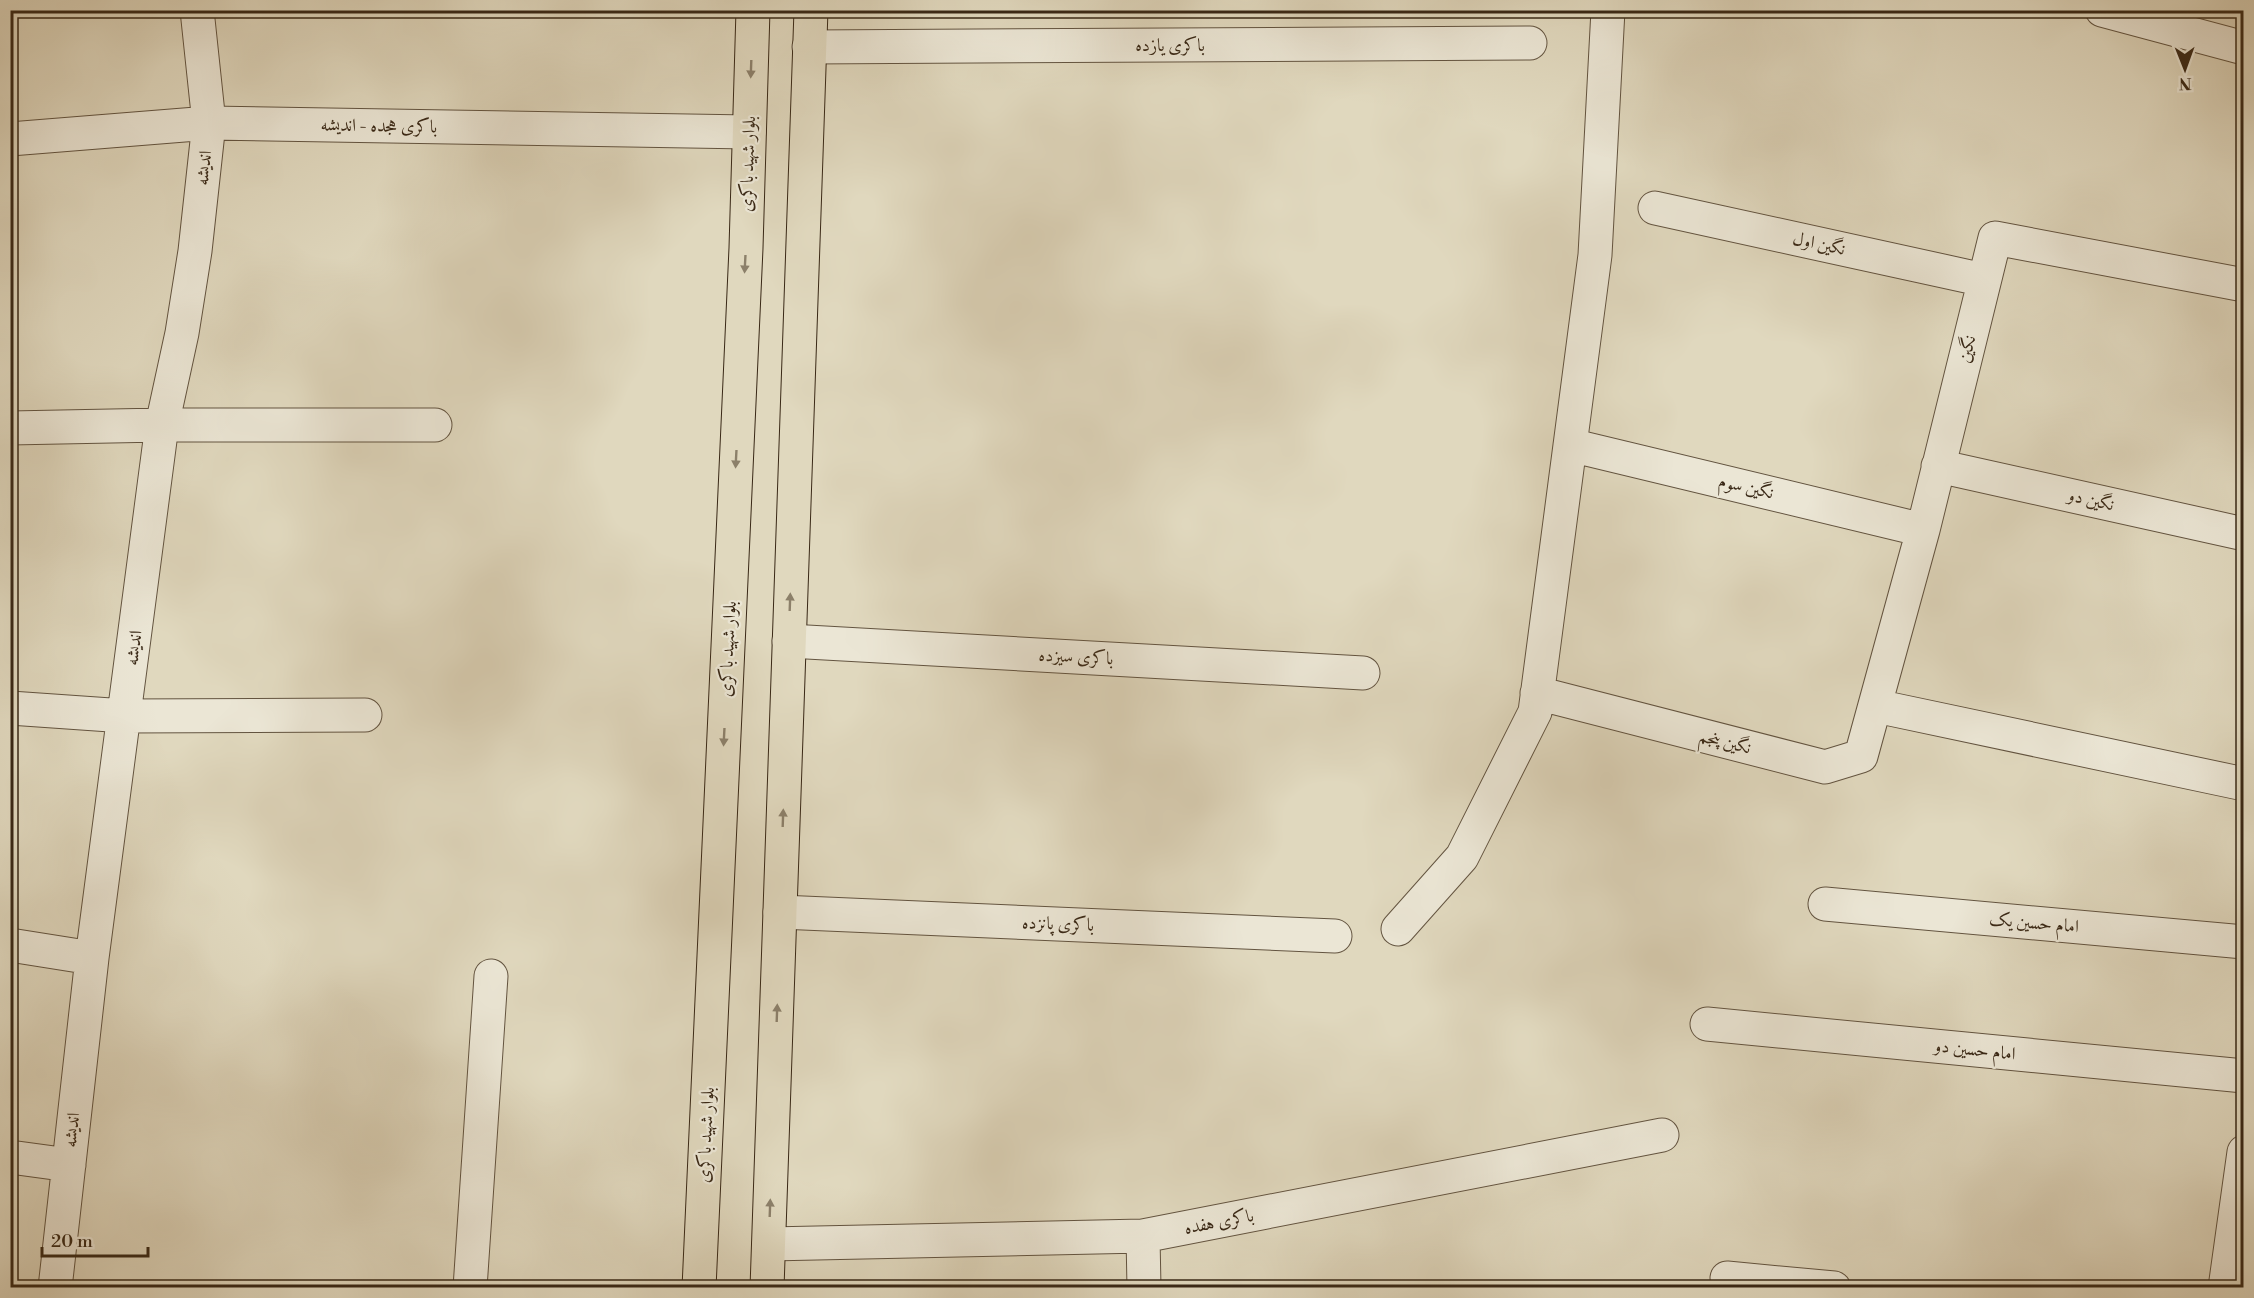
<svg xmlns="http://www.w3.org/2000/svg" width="2254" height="1298" font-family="'Libre Bodoni',Amiri,serif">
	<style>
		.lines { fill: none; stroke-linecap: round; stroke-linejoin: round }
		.minor-casing { stroke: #635440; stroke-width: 35 }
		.major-casing { stroke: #392816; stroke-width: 35 }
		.minor { stroke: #ebe6d5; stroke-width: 33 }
		.major { stroke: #e0d8be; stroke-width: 33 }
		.oneway { fill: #8c806a }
		.labels { text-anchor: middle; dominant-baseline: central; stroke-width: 4.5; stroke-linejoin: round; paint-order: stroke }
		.street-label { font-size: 18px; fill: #392816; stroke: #ebe6d5 }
	</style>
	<rect width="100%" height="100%" fill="#e0d8be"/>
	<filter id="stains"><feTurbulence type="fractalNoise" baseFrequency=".00333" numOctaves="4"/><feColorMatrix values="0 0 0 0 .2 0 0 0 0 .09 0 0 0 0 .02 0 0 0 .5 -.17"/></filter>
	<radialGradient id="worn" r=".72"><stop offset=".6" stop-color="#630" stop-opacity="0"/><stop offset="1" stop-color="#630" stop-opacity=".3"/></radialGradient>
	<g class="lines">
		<defs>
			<path id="minor" d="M2102 10 2244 48
				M809 47 1530 43
				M10 139 209 123 749 132
				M1655 208 1984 280
				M10 428 162 425H435
				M1570 445 1923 530
				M1938 466 2244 534
				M789 641 1363 673
				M1537 693 1825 767 1861 756 1923 530 1995 238 2244 285
				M1876 706 2244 784
				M10 708 125 716 365 715
				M1825 904 2244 942
				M780 912 1335 936
				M1398 929 1462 857 1535 712 1595 255 1608 10
				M10 945 92 958
				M1707 1024 2244 1076
				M10 1157 69 1165
				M1143 1236 1144 1288
				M769 1244 1143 1236 1662 1135
				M1727 1278 1834 1288
				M55 1288 92 958 162 425 182 333 195 251 209 123 197 10
				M470 1288 491 976
				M2225 1288 2244 1152"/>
			<path id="major" d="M699 1288 746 248 753 10
				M767 1288 811 10"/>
		</defs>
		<use href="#minor" class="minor-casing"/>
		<use href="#major" class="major-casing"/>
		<use href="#minor" class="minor"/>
		<use href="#major" class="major"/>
	</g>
	<defs><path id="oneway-solid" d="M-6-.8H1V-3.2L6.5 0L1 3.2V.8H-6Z" transform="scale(1.5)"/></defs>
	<g class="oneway">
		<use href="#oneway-solid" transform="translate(751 69) rotate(92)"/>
		<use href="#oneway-solid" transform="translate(745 264) rotate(93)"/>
		<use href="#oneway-solid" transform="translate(736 459) rotate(93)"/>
		<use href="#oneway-solid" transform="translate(790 602) rotate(-88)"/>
		<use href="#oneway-solid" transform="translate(724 737) rotate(93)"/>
		<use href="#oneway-solid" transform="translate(783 818) rotate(-88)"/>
		<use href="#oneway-solid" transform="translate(777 1013) rotate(-88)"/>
		<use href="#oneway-solid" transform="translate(770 1208) rotate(-88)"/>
	</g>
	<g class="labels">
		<g class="street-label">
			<text x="1170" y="45">باکری یازده</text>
			<text transform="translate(379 126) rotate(1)">باکری هجده - اندیشه</text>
			<text transform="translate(748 164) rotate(-88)">بلوار شهید باکری</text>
			<text transform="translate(204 168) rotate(-84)">اندیشه</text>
			<text transform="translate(1819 244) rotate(12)">نگین اول</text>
			<text transform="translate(1967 349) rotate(-76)">نگین</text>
			<text transform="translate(1746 487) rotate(13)">نگین سوم</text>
			<text transform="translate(2091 500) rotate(13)">نگین دو</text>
			<text transform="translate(134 648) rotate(-83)">اندیشه</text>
			<text transform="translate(728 649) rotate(-87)">بلوار شهید باکری</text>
			<text transform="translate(1076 657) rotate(3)">باکری سیزده</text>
			<text transform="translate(1725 742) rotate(14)">نگین پنجم</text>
			<text transform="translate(2034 923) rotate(5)">امام حسین یک</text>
			<text transform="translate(1058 924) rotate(2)">باکری پانزده</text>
			<text transform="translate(1975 1050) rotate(6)">امام حسین دو</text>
			<text transform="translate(72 1130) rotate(-84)">اندیشه</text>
			<text transform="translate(706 1135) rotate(-87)">بلوار شهید باکری</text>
			<text transform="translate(1219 1222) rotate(-11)">باکری هفده</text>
		</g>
	</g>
	<rect width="2254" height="1298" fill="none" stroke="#e0d8be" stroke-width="36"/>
	<rect x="12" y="12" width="2230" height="1274" fill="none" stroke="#392816" stroke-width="3"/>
	<rect x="18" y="18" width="2218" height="1262" fill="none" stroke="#392816" stroke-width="1.5"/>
	<g transform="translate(2185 69) rotate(179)" stroke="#ebe6d5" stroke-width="4.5" paint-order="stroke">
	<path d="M0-4.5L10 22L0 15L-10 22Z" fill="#392816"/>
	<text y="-9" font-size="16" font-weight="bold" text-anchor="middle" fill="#392816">N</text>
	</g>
	<path d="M42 1247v9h106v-9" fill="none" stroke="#392816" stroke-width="3"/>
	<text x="51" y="1247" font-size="18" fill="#392816" stroke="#ebe6d5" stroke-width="4.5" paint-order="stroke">20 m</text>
	<rect width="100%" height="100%" filter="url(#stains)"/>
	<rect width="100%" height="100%" fill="url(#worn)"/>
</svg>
